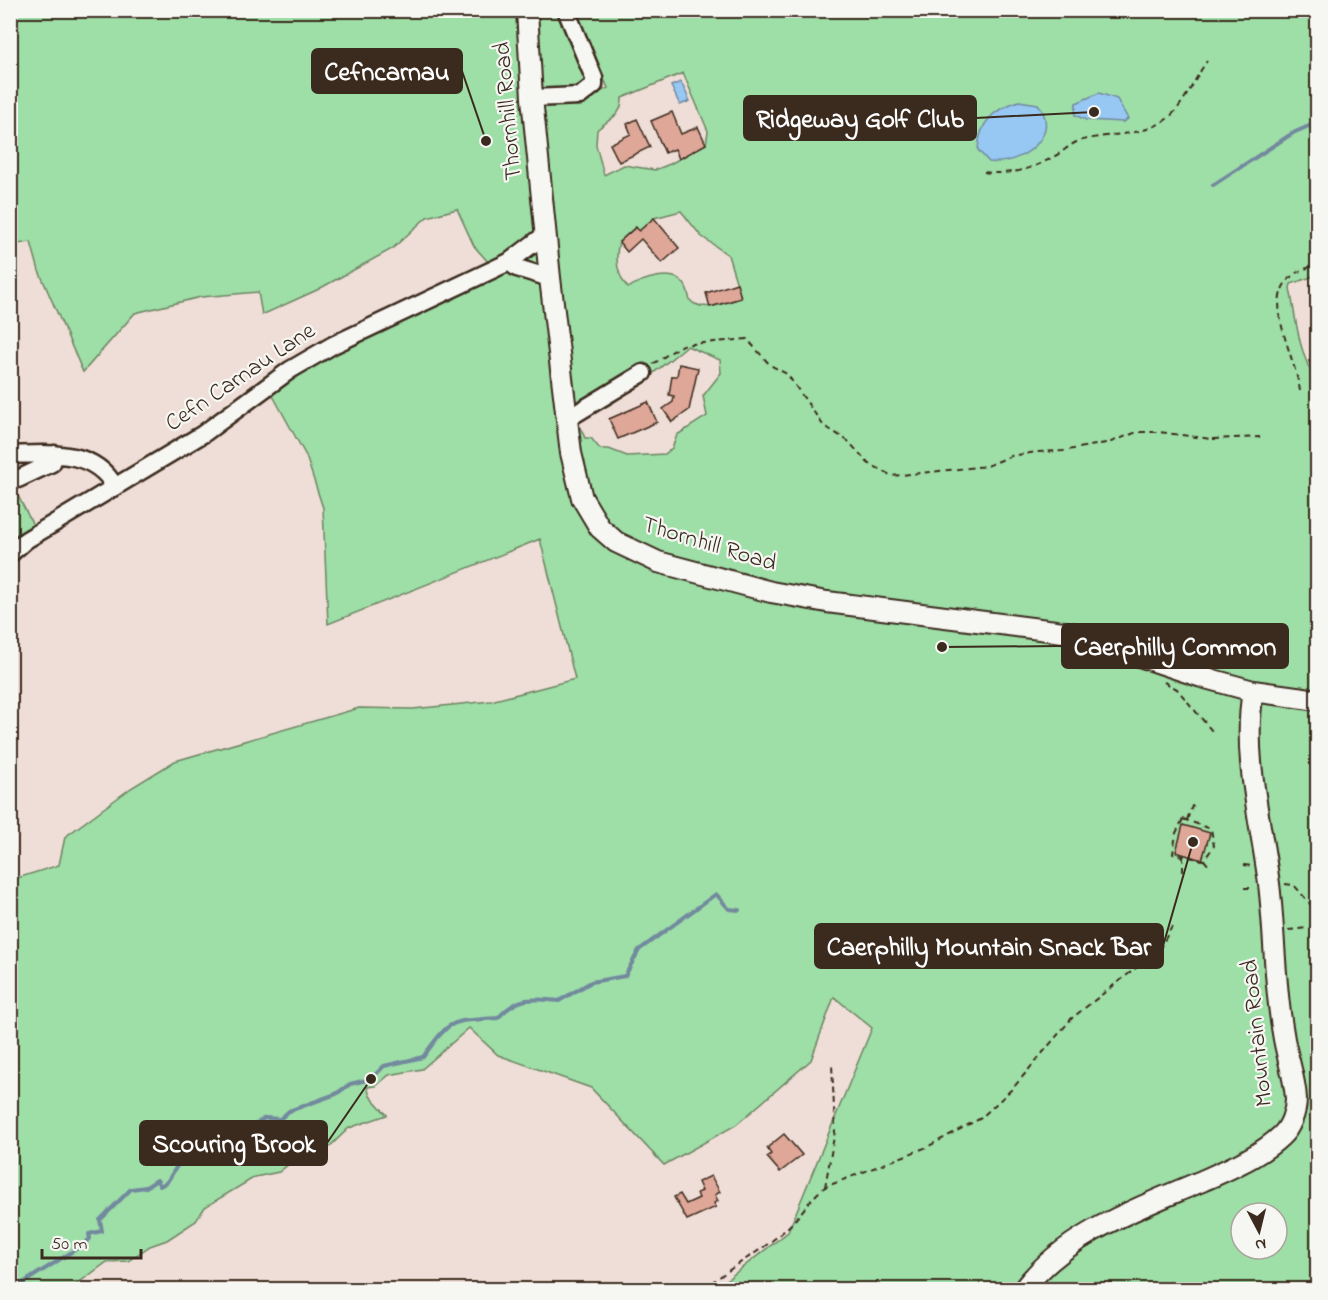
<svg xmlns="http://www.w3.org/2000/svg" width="1328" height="1300" font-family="'Indie Flower',sans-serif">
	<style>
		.green { fill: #9edea7; stroke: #6c8462; stroke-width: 1.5; fill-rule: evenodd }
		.water { fill: #96c8f3; stroke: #72899e; stroke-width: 1.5 }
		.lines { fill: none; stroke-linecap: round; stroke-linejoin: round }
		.stream { stroke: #72899e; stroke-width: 4 }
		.building { fill: #dfa798; stroke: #3b2a1e; stroke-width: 1.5 }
		.minor-casing { stroke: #3b2a1e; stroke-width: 21 }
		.major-casing { stroke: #3b2a1e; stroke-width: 24 }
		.path { stroke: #3b2a1e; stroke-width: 2; stroke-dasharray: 6 4.5; stroke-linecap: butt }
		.minor { stroke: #f6f6f2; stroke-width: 16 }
		.major { stroke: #f6f6f2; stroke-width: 20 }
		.labels { text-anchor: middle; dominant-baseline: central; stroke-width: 4.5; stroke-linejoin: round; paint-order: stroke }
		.street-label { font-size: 24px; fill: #3b2a1e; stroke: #f6f6f2 }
		.leader { fill: none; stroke: #3b2a1e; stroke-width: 2 }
		.callout-dot { fill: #3b2a1e; stroke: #f6f6f2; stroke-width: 2 }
		.callout { fill: #3b2a1e; stroke: #3b2a1e; stroke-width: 2 }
		.callout-label { font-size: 26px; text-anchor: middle; font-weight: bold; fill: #fff }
	</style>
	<rect width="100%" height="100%" fill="#efded7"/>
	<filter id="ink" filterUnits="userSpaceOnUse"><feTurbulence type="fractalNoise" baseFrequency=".0167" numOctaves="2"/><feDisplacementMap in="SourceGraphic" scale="12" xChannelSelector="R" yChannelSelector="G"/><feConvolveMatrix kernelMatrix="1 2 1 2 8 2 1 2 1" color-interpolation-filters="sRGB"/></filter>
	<g filter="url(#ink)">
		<path class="green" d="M11 11H561C559 20 565 35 573 41L586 82 596 94 608 88 573 11H1317V275L1291 284 1290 288C1296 320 1299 356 1318 384L1317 1289H692L711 1282 715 1286 720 1285 788 1232 872 1028 834 997 811 1060 736 1125 664 1165 591 1088 498 1055 469 1028 422 1069 389 1075 376 1086 367 1087 370 1096 387 1115 349 1128 327 1149 300 1155 279 1172 255 1177 205 1207 196 1221 167 1240 150 1246 128 1261 107 1262 70 1289H11V880L59 865 65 837 131 788 175 761 359 708 413 709 491 701 575 679 540 539 328 624 323 508 306 456 272 394 297 372 489 263 474 246 457 209 427 217 392 249 317 290 262 315 258 292 201 297 135 313 83 372 39 271 31 242 11 245ZM683 73 708 131 706 144 670 164 655 170 624 165 604 175 596 145 597 130C608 119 623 116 622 98ZM681 211 701 236 728 255 741 298C727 302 709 311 695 304 687 300 690 296 687 289 678 266 641 279 628 288 617 275 615 258 619 242L635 227 639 231 654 218ZM687 346 720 360 721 373 703 396 707 416 677 435 672 448 665 454 627 456 609 449H600L591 438H585L579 424C582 414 599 410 609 405 637 388 662 366 687 346ZM1241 1213H1277V1249H1241Z
			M10 480 33 525 11 546H10Z"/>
		<path class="water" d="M681 82 690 101 680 105 671 86Z
			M1099 93 1117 99 1128 119 1123 122 1086 120 1075 115 1076 103Z
			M1019 101 1038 104C1063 136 1020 166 989 162L978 150C979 122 994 109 1019 101Z"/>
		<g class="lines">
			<path class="stream" d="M1213 185 1293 133 1318 122
				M13 1290C38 1272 65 1258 90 1239L89 1234 102 1231 100 1220 131 1189 146 1187 157 1180 160 1186 167 1182 177 1166 222 1146 265 1118 280 1119 289 1111 336 1094 350 1084 371 1079 384 1066 423 1057C453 1016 449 1022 498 1018 518 996 531 998 559 1001L591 982 625 976 639 950 716 894 729 909 739 910"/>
		</g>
		<path class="building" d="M672 112 681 134 698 127 706 144 679 159 675 149 665 153 651 121Z
			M637 119 650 147 619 162 610 144 631 134 627 124Z
			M654 218 679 248 662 263 641 239 627 252 619 242 636 227 639 231Z
			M737 283 741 298 710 307 706 293Z
			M1318 357V371L1314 372 1309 361Z
			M679 364 698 368 689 410 672 422 663 409 673 402 674 396 669 395 672 376H677Z
			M648 402 657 422 618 439 609 419Z
			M1183 825 1210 833 1202 860 1176 852Z
			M784 1134 802 1155 780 1172 767 1157 771 1154 767 1148Z
			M711 1176 720 1192 715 1195 718 1201 714 1203 716 1207 687 1220 674 1197 680 1194 686 1204 699 1198 697 1193 702 1191 698 1182Z"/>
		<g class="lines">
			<defs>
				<path id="minor" d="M532 98 580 96 594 85V78L566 10
					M509 262 517 268 550 278
					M567 419 643 373
					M10 455C48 454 94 448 115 487
					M18 479 52 463 55 454
					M10 554 26 540 203 434 290 370 333 345 509 262 546 234"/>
				<path id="major" d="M527 10 532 98 550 278 571 453 582 498 600 528 616 542 658 562 771 592 827 602 1071 633 1202 677 1253 691 1318 700
					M1023 1290C1066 1233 1139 1208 1202 1181 1229 1169 1260 1156 1281 1136 1290 1128 1296 1112 1296 1099 1295 1077 1286 1055 1283 1033 1274 984 1275 933 1269 884 1261 821 1242 755 1253 691"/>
			</defs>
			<use href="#minor" class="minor-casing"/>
			<use href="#major" class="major-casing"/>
			<path class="path" d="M984 172C1009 176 1033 169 1055 156 1063 152 1070 144 1079 141 1106 133 1140 137 1164 121 1183 109 1194 79 1207 61
				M653 364 682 345 747 339 770 365 787 374 823 425 848 441 868 463 892 476 987 466 1011 456 1037 452 1063 451 1111 442 1137 432H1159L1211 439 1260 437
				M1300 391C1294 347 1247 280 1318 265
				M1164 682 1177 689 1212 731
				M1183 819 1211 829 1214 846 1204 860 1173 854 1176 833Z
				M1187 820 1192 806H1195
				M1204 860 1210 867
				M1244 865 1251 866
				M1183 872V857
				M1285 884 1294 885 1318 913
				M1244 888H1253
				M1288 930 1318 927
				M825 1187 835 1131 832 1064
				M703 1290C729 1267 762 1252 787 1228 801 1215 810 1198 825 1187L927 1147 981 1118 1013 1088 1072 1018 1159 950 1174 923"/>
			<use href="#minor" class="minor"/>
			<use href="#major" class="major"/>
		</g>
	</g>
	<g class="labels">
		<g class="street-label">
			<text transform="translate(509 111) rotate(-95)">Thornhill Road</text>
			<text transform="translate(241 378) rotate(-34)">Cefn Carnau Lane</text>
			<text transform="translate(709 545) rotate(17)">Thornhill Road</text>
			<text transform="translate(1258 1033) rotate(-96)">Mountain Road</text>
		</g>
	</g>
	<path class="leader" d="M486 141L462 71M1094 112L976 118M942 647L1062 646M1193 842L1163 946M371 1079L327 1143"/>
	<g class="callout-dot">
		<circle cx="486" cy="141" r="6"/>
		<circle cx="1094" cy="112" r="6"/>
		<circle cx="942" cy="647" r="6"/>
		<circle cx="1193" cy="842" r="6"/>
		<circle cx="371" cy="1079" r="6"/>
	</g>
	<g class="callout">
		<rect x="312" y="49" width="150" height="44" rx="6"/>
		<rect x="744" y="96" width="232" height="44" rx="6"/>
		<rect x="1062" y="624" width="226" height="44" rx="6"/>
		<rect x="815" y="924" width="348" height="44" rx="6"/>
		<rect x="140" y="1121" width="187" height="44" rx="6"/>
	</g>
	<g class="callout-label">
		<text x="387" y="80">Cefncarnau</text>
		<text x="860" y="127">Ridgeway Golf Club</text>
		<text x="1175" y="655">Caerphilly Common</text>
		<text x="989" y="955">Caerphilly Mountain Snack Bar</text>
		<text x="234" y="1152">Scouring Brook</text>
	</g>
	<rect width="1328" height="1300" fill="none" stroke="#f6f6f2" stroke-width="36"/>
	<rect x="18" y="18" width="1292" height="1264" fill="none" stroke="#3b2a1e" stroke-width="2" filter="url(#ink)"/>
	<g transform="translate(1259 1231) rotate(173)"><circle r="28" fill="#f6f6f2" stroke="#aba49d" stroke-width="1.5"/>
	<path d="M0-4.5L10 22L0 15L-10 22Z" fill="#3b2a1e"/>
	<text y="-9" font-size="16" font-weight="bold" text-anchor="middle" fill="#3b2a1e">N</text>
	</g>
	<path d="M42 1249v9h99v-9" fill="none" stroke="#3b2a1e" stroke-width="3"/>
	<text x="51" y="1249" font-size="18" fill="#3b2a1e" stroke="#f6f6f2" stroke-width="4.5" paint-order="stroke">50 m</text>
</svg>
